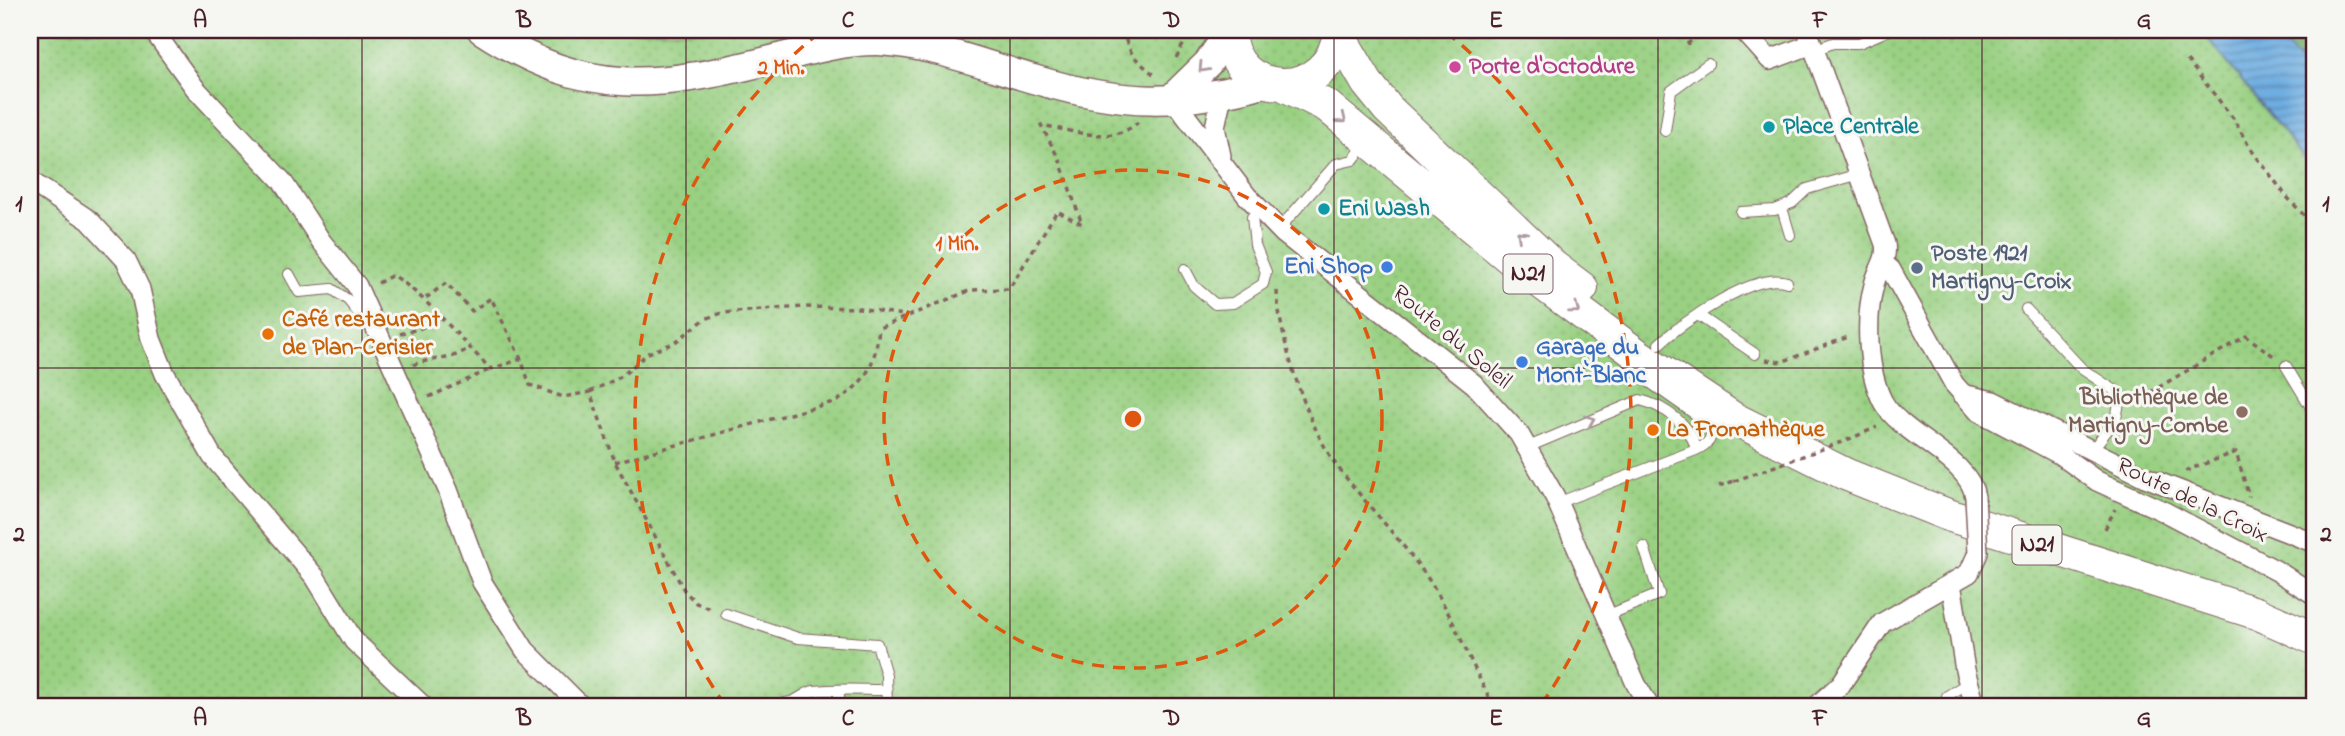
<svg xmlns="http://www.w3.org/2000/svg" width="2345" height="736" font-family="'Indie Flower',sans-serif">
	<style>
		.forest { fill: url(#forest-firs); stroke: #62684e; stroke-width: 2 }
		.park { fill: url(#park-dots); stroke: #727856; stroke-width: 2 }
		.water { fill: url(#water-rules); stroke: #5c6686; stroke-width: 2 }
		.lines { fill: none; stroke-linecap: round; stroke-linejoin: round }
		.lane-casing { stroke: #846462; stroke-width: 12 }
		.street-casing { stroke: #846462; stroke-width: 22 }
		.secondary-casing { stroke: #846462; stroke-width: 31 }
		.primary-casing { stroke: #846462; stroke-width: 34 }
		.path { stroke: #846462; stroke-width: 3.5; stroke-dasharray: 5 5; stroke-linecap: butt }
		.lane { stroke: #fff; stroke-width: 10 }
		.street { stroke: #fff; stroke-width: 19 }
		.secondary { stroke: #fff; stroke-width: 28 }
		.primary { stroke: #fff; stroke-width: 32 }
		.street-bridge-casing { stroke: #846462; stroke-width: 22; stroke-linecap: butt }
		.path-bridge { stroke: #846462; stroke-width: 3.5; stroke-dasharray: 5 5; stroke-linecap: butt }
		.street-bridge { stroke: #fff; stroke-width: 19 }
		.oneway { stroke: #ae9aa0 }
		.grid { fill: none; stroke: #4a1f2b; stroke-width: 2; stroke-opacity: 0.55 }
		.ring { fill: none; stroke: #e0560e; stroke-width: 3.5; stroke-dasharray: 12 9 }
		.hotel-dot { fill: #d1479c; stroke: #f6f6f2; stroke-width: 2.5 }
		.culture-dot { fill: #0f9aa8; stroke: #f6f6f2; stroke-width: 2.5 }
		.shop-dot { fill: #3f7fe0; stroke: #f6f6f2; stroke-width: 2.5 }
		.service-dot { fill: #5c6f8a; stroke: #f6f6f2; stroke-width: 2.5 }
		.food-dot { fill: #e8710a; stroke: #f6f6f2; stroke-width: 2.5 }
		.education-dot { fill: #8d6e63; stroke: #f6f6f2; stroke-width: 2.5 }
		.labels { text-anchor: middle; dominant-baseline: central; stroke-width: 6; stroke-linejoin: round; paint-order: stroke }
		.shield { fill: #f6f6f2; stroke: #7e6067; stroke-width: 2 }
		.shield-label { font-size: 23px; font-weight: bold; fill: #4a1f2b }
		.hotel-label { font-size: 24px; font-weight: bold; fill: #b23c85; stroke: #f6f6f2; text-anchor: start }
		.culture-label { font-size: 24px; font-weight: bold; fill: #0d838f; stroke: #f6f6f2; text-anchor: start }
		.service-label { font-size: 24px; font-weight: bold; fill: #4e5e75; stroke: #f6f6f2; text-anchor: start }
		.shop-label { font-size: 24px; font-weight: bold; fill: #366cbe; stroke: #f6f6f2; text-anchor: end }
		.food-label { font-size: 24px; font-weight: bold; fill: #c56008; stroke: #f6f6f2; text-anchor: start }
		.street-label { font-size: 24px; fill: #4a1f2b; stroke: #f6f6f2 }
		.education-label { font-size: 24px; font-weight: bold; fill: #785e54; stroke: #f6f6f2; text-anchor: end }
		.centre { fill: #e0560e; stroke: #f6f6f2; stroke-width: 3.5 }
		.ring-label { font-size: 21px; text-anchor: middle; font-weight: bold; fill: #e0560e; stroke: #f6f6f2; stroke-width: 6; stroke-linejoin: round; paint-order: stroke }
		.neatline { fill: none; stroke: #4a1f2b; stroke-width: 2.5 }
		.grid-label { font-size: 23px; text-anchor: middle; font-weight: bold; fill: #4a1f2b }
	</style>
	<defs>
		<pattern id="forest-firs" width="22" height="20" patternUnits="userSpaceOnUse" patternTransform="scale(1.75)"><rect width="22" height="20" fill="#7ab270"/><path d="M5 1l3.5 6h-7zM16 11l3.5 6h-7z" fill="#66905c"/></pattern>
		<pattern id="park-dots" width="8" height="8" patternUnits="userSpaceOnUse" patternTransform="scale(1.75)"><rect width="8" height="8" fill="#99d082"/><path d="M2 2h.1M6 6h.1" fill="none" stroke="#85b270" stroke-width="1.8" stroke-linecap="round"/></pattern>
		<pattern id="water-rules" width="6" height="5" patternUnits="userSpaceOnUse" patternTransform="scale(1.75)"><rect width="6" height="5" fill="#6eade1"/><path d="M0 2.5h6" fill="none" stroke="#5c8cb7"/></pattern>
	</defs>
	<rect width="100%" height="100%" fill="#f6f6f2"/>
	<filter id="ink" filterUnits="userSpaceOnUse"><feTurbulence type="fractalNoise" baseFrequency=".0143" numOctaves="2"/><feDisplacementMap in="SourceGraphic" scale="14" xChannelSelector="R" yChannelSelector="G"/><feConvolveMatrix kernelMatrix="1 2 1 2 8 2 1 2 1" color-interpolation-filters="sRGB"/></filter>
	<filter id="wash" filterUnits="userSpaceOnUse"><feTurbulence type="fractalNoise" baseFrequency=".00686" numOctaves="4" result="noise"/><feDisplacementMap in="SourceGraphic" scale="28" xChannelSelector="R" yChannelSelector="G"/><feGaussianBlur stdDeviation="1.57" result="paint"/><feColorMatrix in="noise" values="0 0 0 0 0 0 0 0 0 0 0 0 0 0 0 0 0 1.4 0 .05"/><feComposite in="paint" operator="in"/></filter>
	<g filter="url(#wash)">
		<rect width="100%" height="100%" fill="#f0e3c8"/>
		<path class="forest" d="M2251 30H2315V93Z"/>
		<path class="park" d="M30 30H2224L2315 128V706H30Z"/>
		<path class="water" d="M2201 30 2276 32 2315 82V172Z"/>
	</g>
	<g filter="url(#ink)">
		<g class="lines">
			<defs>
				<path id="lane" d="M1953 30 1955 31
					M1814 50 1833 43H1859L1889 30
					M1665 131 1671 91 1708 64
					M1782 208 1790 235
					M1741 212 1775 210 1792 203 1807 189 1860 174
					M1279 229 1336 164 1353 160 1366 143
					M1185 269 1194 286 1215 304 1233 303 1263 284 1266 272 1255 245 1252 217 1259 209
					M289 274 299 292 332 289 348 300 363 319 372 320
					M2026 309 2082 369 2114 390 2119 403 2116 419 2092 450
					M1698 315 1755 354
					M1659 344C1683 322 1755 271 1787 282
					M2286 366 2315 414
					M1632 370 1709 424C1715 438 1708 444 1696 450
					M1528 447 1640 400C1664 406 1692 425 1696 450L1557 503
					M726 614 798 638 877 644 886 675 887 706
					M1606 616 1659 594 1644 547
					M1947 696 1968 683
					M785 703C798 702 803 693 814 691 838 688 863 690 887 690
					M839 706V691"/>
				<path id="street" d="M153 30 195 88 282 181 321 241 357 286 448 490 482 582 525 650 581 706
					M1743 30 1770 60 1812 44
					M1807 30 1885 244C1888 260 1877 270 1874 285 1865 318 1867 371 1883 402 1902 436 1970 459 1975 497
					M1172 98 1247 196 1283 233 1474 384 1519 434 1555 497 1636 684 1649 706
					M1221 156 1215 127 1222 95
					M30 181 89 220 126 260 140 289 151 339 165 374 212 456 315 577 354 641 423 706
					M1883 263 1891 270 1954 384 1978 411 2059 454 2097 481 2165 512 2277 571 2315 595
					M1962 394 1993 401 2145 477 2315 543
					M1951 583 1965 670 1975 706
					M1817 706 1841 684 1882 623 1969 573 1978 553"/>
				<path id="secondary" d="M482 30C588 99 658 88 775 59 809 51 843 40 879 41 932 44 982 64 1033 79 1120 105 1180 107 1267 82
					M1172 98 1208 63 1229 33"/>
				<path id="primary" d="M1229 30C1231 101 1333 103 1339 30
					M1339 35 1367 83 1388 109 1554 267 1582 288
					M1284 85 1327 106 1524 270 1638 355 1733 418 1845 474 1948 515 2256 613 2315 639"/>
			</defs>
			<use href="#lane" class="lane-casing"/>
			<use href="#street" class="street-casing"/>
			<use href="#secondary" class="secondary-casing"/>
			<use href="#primary" class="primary-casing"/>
			<path class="path" d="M1124 30C1126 52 1138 62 1155 75
				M2310 30 2315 35
				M1687 44 1706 30
				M1176 58 1191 30
				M2187 60 2233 118 2250 148 2287 197 2315 227
				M378 283 391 276 396 277C433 303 458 338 491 369L521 359 530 385 563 397 590 392 615 462 684 590 696 603 713 609
				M1277 291C1279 339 1308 427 1337 466 1367 506 1403 541 1431 583 1456 622 1471 666 1494 706
				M426 298 446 283 472 311 491 298 521 359
				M400 334 421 328 441 316
				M1766 360 1781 362 1851 336
				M413 365C431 357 450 362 467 349
				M590 392 622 376 648 353 674 343 705 319 722 313 803 307 859 308 904 315
				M429 397 491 369
				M2131 399 2149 393 2246 336 2275 357
				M1847 440 1877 427
				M615 462 837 401C868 381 875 364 879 328L971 290 1009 289 1057 211 1082 224 1060 161 1041 125C1070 130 1114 146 1138 122
				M2185 471 2236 452 2249 497
				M1719 486 1734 481
				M2105 529 2115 509"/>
			<use href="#lane" class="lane"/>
			<use href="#street" class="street"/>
			<use href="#secondary" class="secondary"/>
			<use href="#primary" class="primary"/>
			<defs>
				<path id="street-bridge" d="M1975 497 1978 553"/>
			</defs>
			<use href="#street-bridge" class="street-bridge-casing"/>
			<path class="path-bridge" d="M1734 481 1847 440"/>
			<use href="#street-bridge" class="street-bridge"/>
		</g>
		<defs><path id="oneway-chevron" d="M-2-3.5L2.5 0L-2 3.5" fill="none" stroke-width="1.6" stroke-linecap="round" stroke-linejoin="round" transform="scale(1.75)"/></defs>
		<g class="oneway">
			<use href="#oneway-chevron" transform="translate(1203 68) rotate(134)"/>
			<use href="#oneway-chevron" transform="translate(1342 119) rotate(39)"/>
			<use href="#oneway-chevron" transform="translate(1521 235) rotate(-137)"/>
			<use href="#oneway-chevron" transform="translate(1575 309) rotate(37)"/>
			<use href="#oneway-chevron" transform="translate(1590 420) rotate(-23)"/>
		</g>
	</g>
	<path class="grid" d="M362 30V706M686 30V706M1010 30V706M1334 30V706M1658 30V706M1982 30V706M30 368H2315"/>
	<g class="ring">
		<circle cx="1133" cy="419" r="249"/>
		<path d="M725 705A498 498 0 0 1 820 32M1446 32A498 498 0 0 1 1541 705"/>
	</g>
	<circle class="hotel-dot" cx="1455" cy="67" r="7"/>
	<g class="culture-dot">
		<circle cx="1769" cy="127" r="7"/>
		<circle cx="1324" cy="209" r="7"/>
	</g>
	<g class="shop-dot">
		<circle cx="1387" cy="267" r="7"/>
		<circle cx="1522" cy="362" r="7"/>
	</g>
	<circle class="service-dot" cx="1917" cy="268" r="7"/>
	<g class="food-dot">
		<circle cx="268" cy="334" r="7"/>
		<circle cx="1653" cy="430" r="7"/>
	</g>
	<circle class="education-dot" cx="2242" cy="412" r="7"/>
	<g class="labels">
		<g class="shield">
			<rect x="1503.5" y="254.5" width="49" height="39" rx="5"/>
			<rect x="2012.5" y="525.5" width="49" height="39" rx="5"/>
		</g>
		<g class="shield-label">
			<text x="1528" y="274">N21</text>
			<text x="2037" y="545">N21</text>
		</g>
		<g class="hotel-label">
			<text x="1469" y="67">Porte d'Octodure</text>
		</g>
		<g class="culture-label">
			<text x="1783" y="127">Place Centrale</text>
			<text x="1338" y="209">Eni Wash</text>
		</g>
		<g class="service-label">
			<text x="1931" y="254">Poste 1921<tspan x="1931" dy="28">Martigny-Croix</tspan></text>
		</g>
		<g class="shop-label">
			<text x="1373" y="267">Eni Shop</text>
			<text x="1536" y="348" text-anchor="start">Garage du<tspan x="1536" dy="28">Mont-Blanc</tspan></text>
		</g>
		<g class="food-label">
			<text x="282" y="320">Café restaurant<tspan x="282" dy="28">de Plan-Cerisier</tspan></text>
			<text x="1667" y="430">La Fromathèque</text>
		</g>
		<g class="street-label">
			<text transform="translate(1451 338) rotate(40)">Route du Soleil</text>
			<text transform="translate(2192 501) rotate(26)">Route de la Croix</text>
		</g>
		<g class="education-label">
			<text x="2228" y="398">Bibliothèque de<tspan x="2228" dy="28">Martigny-Combe</tspan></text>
		</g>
	</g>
	<circle cx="1133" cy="419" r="10" class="centre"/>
	<g class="ring-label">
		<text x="781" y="74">2 Min.</text>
		<text x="957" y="250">1 Min.</text>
	</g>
	<rect width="2345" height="736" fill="none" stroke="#f6f6f2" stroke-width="77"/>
	<rect x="38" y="38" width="2268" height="660" class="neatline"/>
	<g class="grid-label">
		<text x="200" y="27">A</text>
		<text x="524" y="27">B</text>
		<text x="848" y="27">C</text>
		<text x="1172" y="27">D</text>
		<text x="1496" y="27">E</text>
		<text x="1820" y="27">F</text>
		<text x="2144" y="27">G</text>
		<text x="19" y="211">1</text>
		<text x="2326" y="211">1</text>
		<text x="19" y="541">2</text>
		<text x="2326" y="541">2</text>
		<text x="200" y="725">A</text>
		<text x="524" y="725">B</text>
		<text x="848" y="725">C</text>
		<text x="1172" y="725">D</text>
		<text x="1496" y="725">E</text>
		<text x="1820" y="725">F</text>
		<text x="2144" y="725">G</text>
	</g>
</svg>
